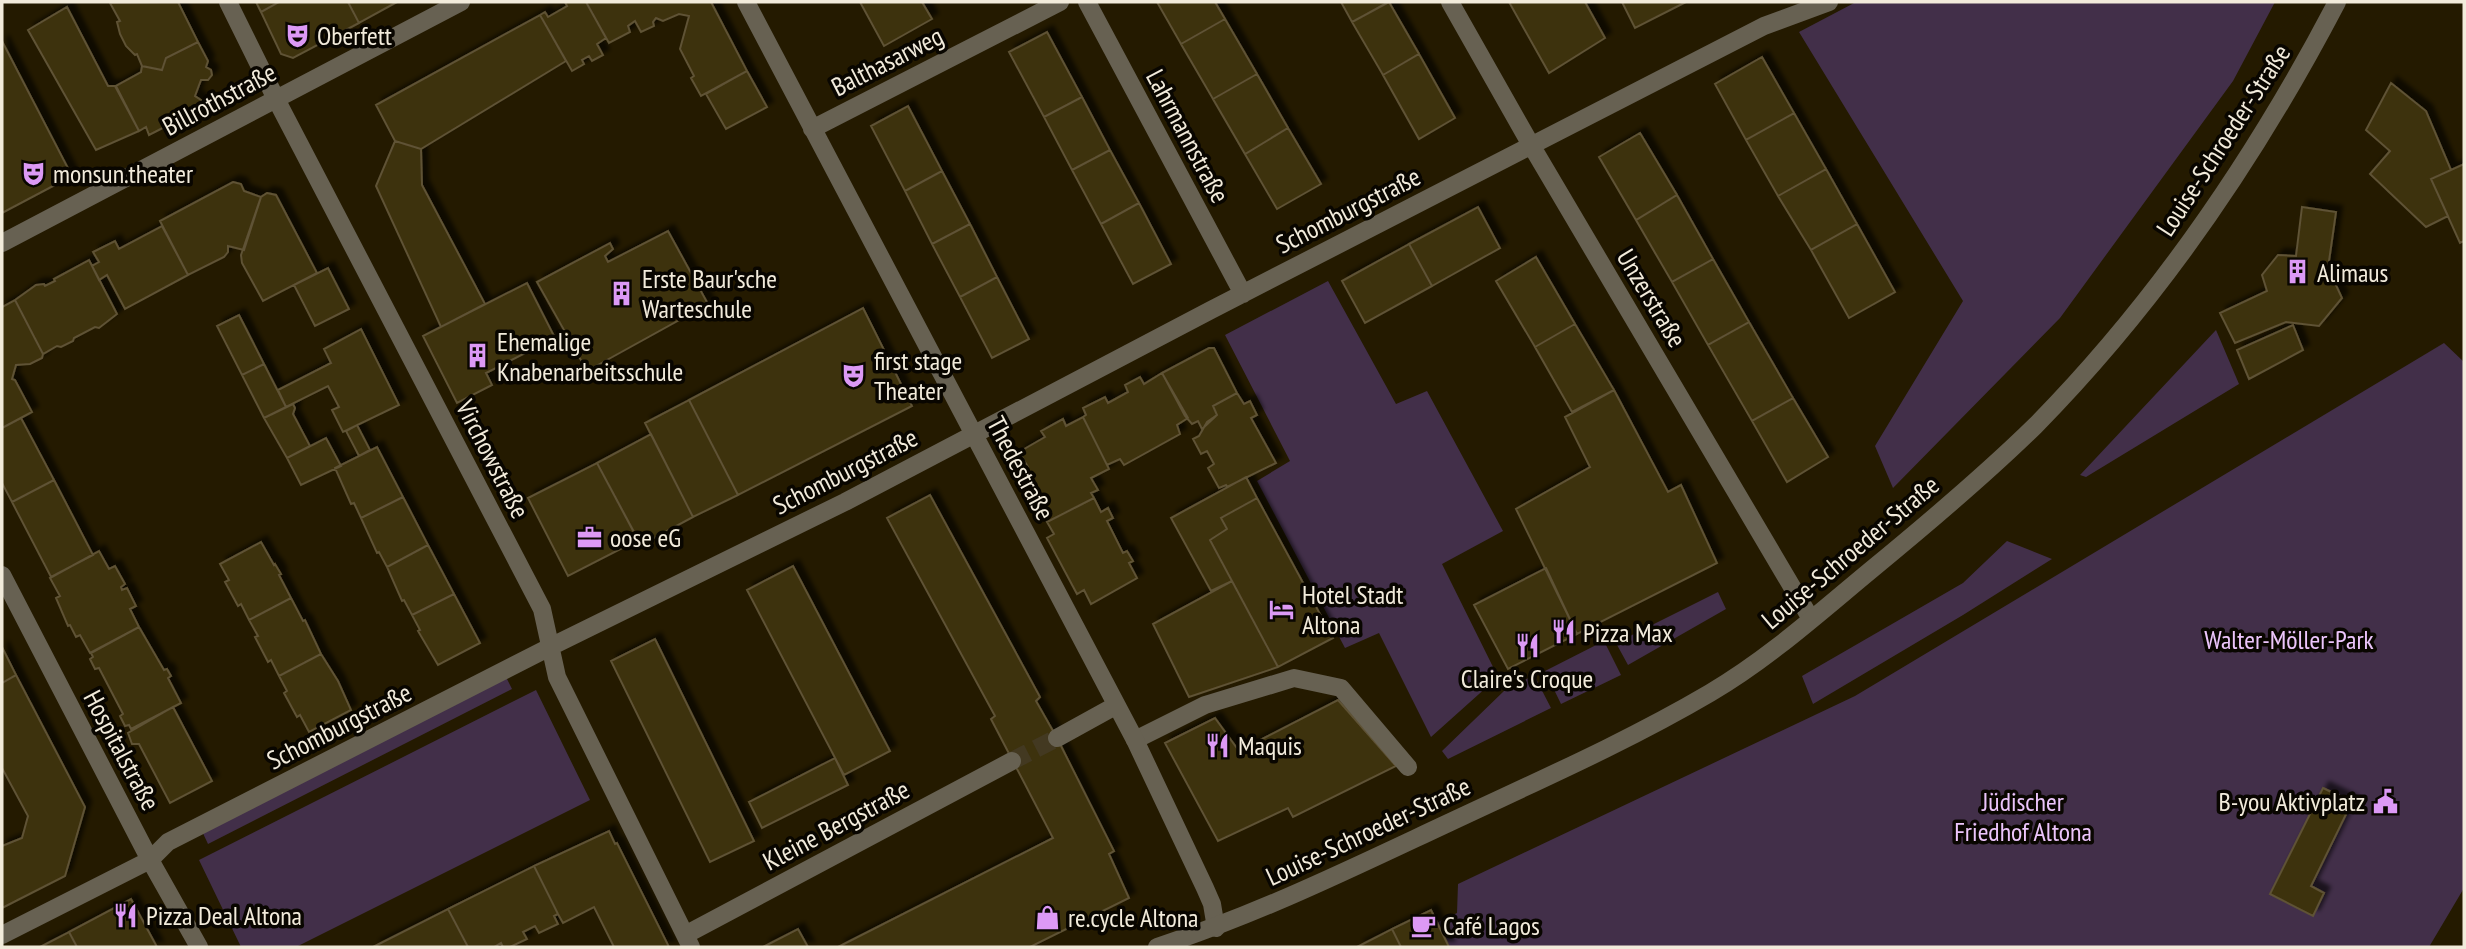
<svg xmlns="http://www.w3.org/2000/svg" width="2466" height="949" font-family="'PT Sans Narrow',sans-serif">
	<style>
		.green { fill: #422f49 }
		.building { fill: #3e310e; stroke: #5e5235; stroke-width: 2; filter: url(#shadow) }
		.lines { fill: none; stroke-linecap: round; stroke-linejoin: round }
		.minor-tunnel { stroke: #433921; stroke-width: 18; stroke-dasharray: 18 9; stroke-linecap: butt }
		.service { stroke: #676152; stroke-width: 18 }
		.minor { stroke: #676152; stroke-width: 18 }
		.tertiary { stroke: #676152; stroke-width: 18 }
		.labels { text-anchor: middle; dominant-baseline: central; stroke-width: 7; stroke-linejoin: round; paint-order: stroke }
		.poi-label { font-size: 26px; fill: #f2ebdb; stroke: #090600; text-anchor: start }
		.street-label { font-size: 26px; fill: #f2ebdb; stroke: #090600 }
		.park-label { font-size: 26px; fill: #ecc5fb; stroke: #090600 }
	</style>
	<defs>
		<filter id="shadow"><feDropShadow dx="6" dy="-6" stdDeviation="2" flood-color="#0009"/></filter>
	</defs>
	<rect width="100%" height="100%" fill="#241a00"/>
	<path class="green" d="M1856 2H2275L2233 81 2060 318 1893 488 1875 446 1963 301 1799 32Z
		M1328 281 1396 404 1427 391 1503 531 1442 564 1498 677 1431 737 1379 633 1345 648 1257 481 1290 461 1225 335Z
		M2216 330 2239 384 2086 477 2080 475Z
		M2444 343 2464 362V888L2429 947H1450L1438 922 1457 913 1458 884 1855 696Z
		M2007 541 2052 559 1963 615 1813 704 1802 676 1963 583Z
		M1718 592 1726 609 1628 665 1616 643Z
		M1604 641 1621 675 1561 704 1545 671Z
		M505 675 512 689 208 844 201 829Z
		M1534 675 1551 708 1448 759 1442 751 1504 691Z
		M536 690 590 800 296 947H241L199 860Z"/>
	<path class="building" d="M178 2 198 42 166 58 162 70 142 66 137 54 135 55 126 46 120 34 117 22 120 21 110 3Z
		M256 2H279L261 12Z
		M279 2H348L359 23 293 58 281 54 261 12Z
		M348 2H397L359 23Z
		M565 2H586L606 38 597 44 603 55 592 61 589 56 582 60 584 64 572 71 540 15 545 12 548 17 567 6Z
		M586 2H711L747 71 701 96 691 78 694 76 680 49 689 16 679 14 663 21 656 18 653 22 654 26 641 32 635 21 628 26 630 32 609 43Z
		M860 2H922L932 19 884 46Z
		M1157 2H1215L1225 19 1181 44Z
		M1341 2H1388L1352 22Z
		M1389 2 1419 54 1383 75 1352 22Z
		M1509 2H1585L1605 38 1549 73Z
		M1622 2H1686L1635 28Z
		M67 7 108 86H115L139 131 96 150 28 30Z
		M540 15 566 61 421 149 395 141 376 105Z
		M1225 19 1257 74 1213 99 1181 44Z
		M1047 32 1082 97 1044 117 1009 52Z
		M2 41 72 176 2 213Z
		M198 42 208 61 206 67 211 70 212 75 208 80H201L195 96 201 100V106L197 109H191L190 114 149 135 146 127 139 131 116 86 141 72 142 66 162 70 166 58Z
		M1419 54 1455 118 1419 139 1383 75Z
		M1762 57 1794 113 1746 140 1715 84Z
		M747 71 767 107 726 129 706 94Z
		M1257 74 1288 128 1245 154 1213 99Z
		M2391 83 2426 111 2451 170 2431 179 2448 216 2426 227 2370 174 2390 151 2366 130Z
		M1082 97 1110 150 1072 170 1044 117Z
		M908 106 942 171 905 191 871 126Z
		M1794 113 1826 169 1778 196 1746 140Z
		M1288 128 1321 184 1277 209 1245 154Z
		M1640 133 1677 195 1636 220 1599 157Z
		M395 141 421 149 422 185 485 304 441 327 376 186Z
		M1110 150 1139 203 1101 224 1072 170Z
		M2464 164V241L2460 243 2431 179Z
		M1826 169 1857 224 1811 250 1778 196Z
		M942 171 970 224 932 244 905 191Z
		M233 182 241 184 244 191 261 197 244 250 228 246V252L224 257 188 275 160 221Z
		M267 193 276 195 317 273 263 301 242 263 241 255 261 197Z
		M1677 195 1713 259 1672 282 1636 220Z
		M1139 203 1171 264 1133 284 1101 224Z
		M1478 207 1500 248 1432 286 1409 244Z
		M2302 207 2336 212 2328 268 2342 298 2319 326 2286 322 2235 343 2220 313 2267 291 2262 275 2278 255 2296 256Z
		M970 224 997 277 960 297 932 244Z
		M1857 224 1895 292 1849 318 1811 250Z
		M162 226 188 275 125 309 107 275 99 280 92 266 99 262 93 252 115 241 119 249Z
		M668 231 708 304 587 371 537 282 610 243 613 249 605 256 608 262Z
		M1409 244 1432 286 1365 323 1342 281Z
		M1536 257 1575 324 1535 347 1496 281Z
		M1713 259 1749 322 1708 345 1672 282Z
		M89 260 117 314 99 328 95 327 74 338 73 341 61 347 57 346 43 354 15 300 36 285 44 284 45 286 55 281 54 279Z
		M328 268 349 309 315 326 294 285Z
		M997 277 1029 339 992 358 960 297Z
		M527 283 555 338 486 373 492 385 457 403 423 336Z
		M15 300 43 354 42 358 30 364 16 365 12 379 15 380 32 412 2 428V307Z
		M863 308 912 406 738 495 689 400Z
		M239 315 264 364 242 375 217 326Z
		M1749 322 1793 398 1752 421 1708 345Z
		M1575 324 1614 390 1572 412 1535 347Z
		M2293 325 2303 350 2249 379 2237 350Z
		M361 329 399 405 343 432 332 410 339 407 328 386 286 407 278 390 331 363 324 349Z
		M1209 348H1214L1237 393 1213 406 1217 415 1202 429 1198 421 1192 424 1185 416 1162 373Z
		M264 364 286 407 264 418 242 375Z
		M1162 373 1188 418 1177 425 1180 434 1124 465 1120 459 1107 465 1083 417 1086 415 1083 408 1105 397 1108 403 1128 392 1125 385 1140 377 1144 384Z
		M1614 390 1668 492 1681 485 1717 563 1577 634 1516 509 1590 467 1565 417Z
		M1237 393 1244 404 1250 401 1257 415 1251 418 1276 463 1227 487 1226 485 1219 488 1208 468 1214 464 1207 451 1201 454 1193 439 1199 436 1207 422 1217 415 1213 406Z
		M1793 398 1828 457 1787 482 1752 421Z
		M689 400 738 495 693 517 645 423Z
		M293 404 295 408 293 414 310 446 287 458 264 418Z
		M1083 417 1109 469 1091 478 1098 490 1091 493 1094 498 1047 522 1040 510 1037 512 1023 487 1029 482 1023 470 1028 467 1019 452 1045 437 1041 431 1063 419 1066 426Z
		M21 418 54 480 12 502 2 483V428Z
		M357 425 370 450 359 456 346 431Z
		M651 434 693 517 641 545 597 463Z
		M326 438 341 466 301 485 287 458Z
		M377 447 403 497 361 518 354 503 351 504 335 468Z
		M597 463 638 540 568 576 528 498Z
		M1246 477 1257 498 1221 518 1227 529 1210 540 1232 581 1211 591 1171 518Z
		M54 480 93 555 51 577 12 502Z
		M930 495 1040 697 1036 701 1057 738 1114 851 1109 854 1129 898 1030 947H838L1053 838 991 719 995 716 887 518Z
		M403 497 428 545 387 567 379 552 377 553 361 518Z
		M1094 498 1101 512 1108 508 1113 518 1107 521 1123 553 1127 551 1133 561 1129 563 1137 578 1091 604 1084 590 1077 594 1047 538 1054 534 1047 522Z
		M1257 498 1333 638 1278 667 1210 540 1227 529 1221 518Z
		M261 542 274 565 275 564 281 574 279 575 291 598 249 620 241 604 238 606 225 582 229 580 220 564Z
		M428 545 454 594 412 615 404 600 402 601 387 567Z
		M99 551 109 569 115 566 125 584 121 587 122 590 127 588 136 606 130 609 139 627 90 653 80 635 76 637 70 625 68 626 56 598 60 596 50 578Z
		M793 566 890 751 844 775 747 590Z
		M1546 568 1577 634 1508 669 1474 605Z
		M1232 581 1278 667 1189 697 1153 624Z
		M454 594 480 643 438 665 418 631 420 630 412 615Z
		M291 598 303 621 305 620 321 654 279 676 271 660 268 662 255 637 258 636 249 620Z
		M139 627 164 670 167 669 171 676 168 678 181 703 131 729 129 725 125 726 120 716 123 714 99 668 95 669 90 659 93 657 91 653Z
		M655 639 754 841 710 862 611 661Z
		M2 647 16 675 2 683Z
		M321 654 338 681 351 710 309 732 300 715 297 717 284 693 287 691 279 676Z
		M16 675 85 807 65 876 2 908V846L22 838 28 816 2 768V683Z
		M1338 700 1396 766 1293 817 1288 808 1218 841 1165 743 1215 718 1239 751Z
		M173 707 212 781 170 803 139 744H132L128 733Z
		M835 758 848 785 762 828 749 802Z
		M2323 788 2352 802 2311 886 2324 893 2313 916 2270 894Z
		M609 831 615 844 617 843 669 947H614L594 907 563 923 558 914 534 866Z
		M534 866 558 914 554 916 558 924 539 933 535 926 523 932 527 939 510 947H503L501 943 494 947H468L448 909Z
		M131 899 157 947H77L69 932Z
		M448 909 468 947H373Z
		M1431 910 1449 947H1401L1392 929Z
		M798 929 808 947H763Z
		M1392 929 1401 947H1357Z
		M69 932 77 947H40Z"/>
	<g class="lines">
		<path class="minor-tunnel" d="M1012 761 1057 738"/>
		<path class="service" d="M1135 740 1205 705 1294 678 1341 688 1408 767"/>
		<path class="minor" d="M228 2 276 99 542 609 557 677 691 947
			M746 2 1135 740 1205 888 1212 904 1216 928
			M1087 2 1243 294
			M1450 2 1531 145 1811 619
			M812 129 1060 2
			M2 243 461 2
			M2 575 150 860 199 947
			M1057 738 1115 706
			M2 935 150 860 168 842 550 647 845 502 1211 310 1764 26 1829 2
			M685 935 1012 761"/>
		<path class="tertiary" d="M1157 947C1258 914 1348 870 1444 825 1533 783 1625 743 1710 693 1768 659 1819 613 1871 570 1927 524 1983 477 2035 426 2158 301 2256 157 2337 2"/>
	</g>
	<defs>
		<symbol id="theatre-bare" viewBox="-9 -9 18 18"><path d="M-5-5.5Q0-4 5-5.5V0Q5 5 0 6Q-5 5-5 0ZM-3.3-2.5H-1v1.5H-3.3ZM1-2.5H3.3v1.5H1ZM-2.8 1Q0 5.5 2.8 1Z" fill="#dc99f5" stroke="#090600" stroke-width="2.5" paint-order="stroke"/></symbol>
		<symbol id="building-bare" viewBox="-9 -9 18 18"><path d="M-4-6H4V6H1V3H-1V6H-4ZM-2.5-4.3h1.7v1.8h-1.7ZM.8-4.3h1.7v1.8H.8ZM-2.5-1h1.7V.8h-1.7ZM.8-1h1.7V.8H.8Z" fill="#dc99f5" stroke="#090600" stroke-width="2.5" paint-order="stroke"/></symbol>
		<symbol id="office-bare" viewBox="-9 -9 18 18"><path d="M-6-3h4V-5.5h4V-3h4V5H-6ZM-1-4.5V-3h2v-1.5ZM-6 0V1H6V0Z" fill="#dc99f5" stroke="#090600" stroke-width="2.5" paint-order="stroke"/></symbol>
		<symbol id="hotel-bare" viewBox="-9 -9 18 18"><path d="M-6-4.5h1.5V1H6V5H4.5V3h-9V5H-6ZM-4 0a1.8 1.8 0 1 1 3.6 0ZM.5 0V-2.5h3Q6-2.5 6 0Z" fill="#dc99f5" stroke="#090600" stroke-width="2.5" paint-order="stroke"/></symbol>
		<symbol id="restaurant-bare" viewBox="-9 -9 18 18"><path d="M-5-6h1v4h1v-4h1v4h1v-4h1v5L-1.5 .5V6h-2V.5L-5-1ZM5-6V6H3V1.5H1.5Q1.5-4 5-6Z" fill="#dc99f5" stroke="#090600" stroke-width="2.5" paint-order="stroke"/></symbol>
		<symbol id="civic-bare" viewBox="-9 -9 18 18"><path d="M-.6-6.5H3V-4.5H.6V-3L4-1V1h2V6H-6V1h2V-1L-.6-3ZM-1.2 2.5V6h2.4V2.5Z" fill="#dc99f5" stroke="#090600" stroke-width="2.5" paint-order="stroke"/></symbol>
		<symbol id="shop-bare" viewBox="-9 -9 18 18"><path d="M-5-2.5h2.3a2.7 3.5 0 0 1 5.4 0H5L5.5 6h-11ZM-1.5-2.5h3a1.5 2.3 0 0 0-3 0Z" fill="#dc99f5" stroke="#090600" stroke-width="2.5" paint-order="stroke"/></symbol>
		<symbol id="cafe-bare" viewBox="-9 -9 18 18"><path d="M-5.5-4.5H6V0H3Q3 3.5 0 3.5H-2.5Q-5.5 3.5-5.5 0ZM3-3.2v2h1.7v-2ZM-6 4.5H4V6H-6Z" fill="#dc99f5" stroke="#090600" stroke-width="2.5" paint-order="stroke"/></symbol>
	</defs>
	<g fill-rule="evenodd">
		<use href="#theatre-bare" x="280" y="18" width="35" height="35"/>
		<use href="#theatre-bare" x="16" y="156" width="35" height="35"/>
		<use href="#building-bare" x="2280" y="254" width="35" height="35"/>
		<use href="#building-bare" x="604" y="276" width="35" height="35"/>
		<use href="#building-bare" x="460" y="338" width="35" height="35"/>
		<use href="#theatre-bare" x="836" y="358" width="35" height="35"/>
		<use href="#office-bare" x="572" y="520" width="35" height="35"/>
		<use href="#hotel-bare" x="1264" y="592" width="35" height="35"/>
		<use href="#restaurant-bare" x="1546" y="614" width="35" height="35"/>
		<use href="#restaurant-bare" x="1510" y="628" width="35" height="35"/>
		<use href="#restaurant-bare" x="1200" y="728" width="35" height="35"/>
		<use href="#civic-bare" x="2368" y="784" width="35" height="35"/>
		<use href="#restaurant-bare" x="108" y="898" width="35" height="35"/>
		<use href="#shop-bare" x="1030" y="900" width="35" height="35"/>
		<use href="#cafe-bare" x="1406" y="908" width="35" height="35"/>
	</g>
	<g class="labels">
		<g class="poi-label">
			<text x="317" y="35">Oberfett</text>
			<text x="53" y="173">monsun.theater</text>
			<text x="2317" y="272">Alimaus</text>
			<text x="642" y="278">Erste Baur'sche<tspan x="642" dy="30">Warteschule</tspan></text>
			<text x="497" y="341">Ehemalige<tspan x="497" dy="30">Knabenarbeitsschule</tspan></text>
			<text x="874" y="360">first stage<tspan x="874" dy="30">Theater</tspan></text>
			<text x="610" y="537">oose eG</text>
			<text x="1302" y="594">Hotel Stadt<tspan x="1302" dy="30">Altona</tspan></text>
			<text x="1583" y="632">Pizza Max</text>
			<text x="1527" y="678" text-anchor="middle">Claire's Croque</text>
			<text x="1238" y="745">Maquis</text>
			<text x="2365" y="801" text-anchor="end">B-you Aktivplatz</text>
			<text x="146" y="915">Pizza Deal Altona</text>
			<text x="1068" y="917">re.cycle Altona</text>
			<text x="1443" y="925">Café Lagos</text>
		</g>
		<g class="street-label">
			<text transform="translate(887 61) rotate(-27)">Balthasarweg</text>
			<text transform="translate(219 99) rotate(-28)">Billrothstraße</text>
			<text transform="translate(1188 136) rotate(62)">Lahrmannstraße</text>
			<text transform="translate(2223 140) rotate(-57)">Louise-Schroeder-Straße</text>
			<text transform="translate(1348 210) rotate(-27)">Schomburgstraße</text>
			<text transform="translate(1652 298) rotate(59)">Unzerstraße</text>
			<text transform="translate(493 459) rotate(63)">Virchowstraße</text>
			<text transform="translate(1021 468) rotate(62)">Thedestraße</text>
			<text transform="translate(845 471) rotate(-27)">Schomburgstraße</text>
			<text transform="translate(1850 552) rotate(-40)">Louise-Schroeder-Straße</text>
			<text transform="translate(339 726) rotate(-27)">Schomburgstraße</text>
			<text transform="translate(122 750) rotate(62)">Hospitalstraße</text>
			<text transform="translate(836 825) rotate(-28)">Kleine Bergstraße</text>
			<text transform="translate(1368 831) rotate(-25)">Louise-Schroeder-Straße</text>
		</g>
		<g class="park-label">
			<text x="2289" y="639">Walter-Möller-Park</text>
			<text x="2023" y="801">Jüdischer<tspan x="2023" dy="30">Friedhof Altona</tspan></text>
		</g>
	</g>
	<rect width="2466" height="949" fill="none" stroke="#f2ebdb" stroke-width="7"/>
</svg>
